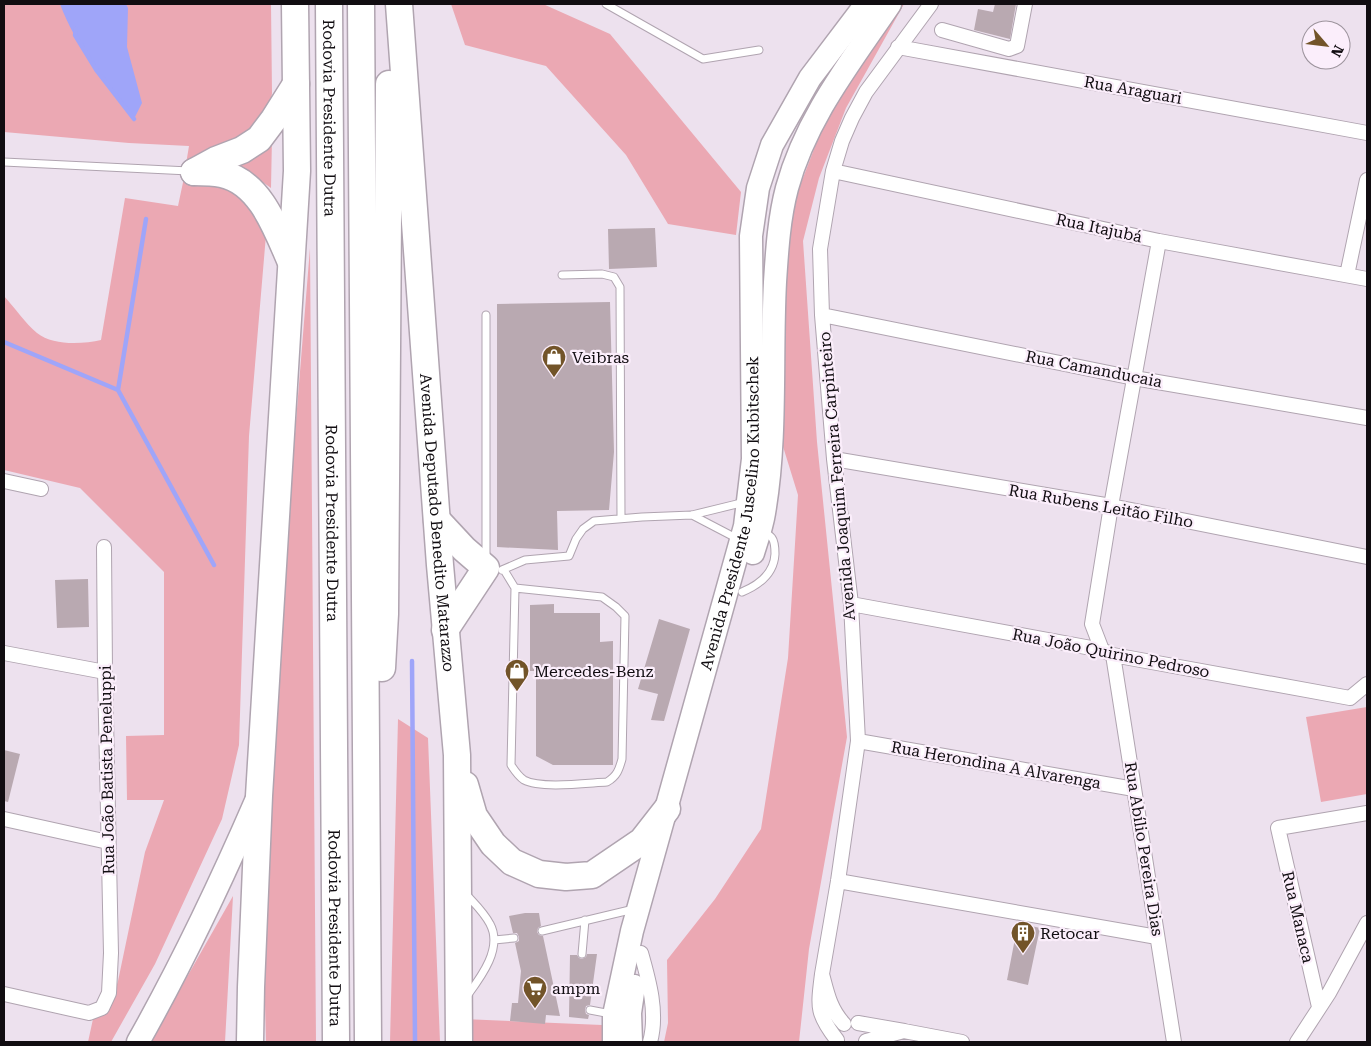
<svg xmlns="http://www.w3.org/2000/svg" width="1371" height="1046" font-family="'Roboto Serif',serif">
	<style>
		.green { fill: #eba8b3 }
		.water { fill: #9fa5f9 }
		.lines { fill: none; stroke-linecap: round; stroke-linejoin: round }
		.stream { stroke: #9fa5f9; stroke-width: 4.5 }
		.building { fill: #b9a9b1 }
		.lane-casing { stroke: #b0a4b0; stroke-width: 9 }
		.street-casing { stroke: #b0a4b0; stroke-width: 16 }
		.primary-casing { stroke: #b0a4b0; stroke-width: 25 }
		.highway-casing { stroke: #b0a4b0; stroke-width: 29 }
		.lane { stroke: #fff; stroke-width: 7 }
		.street { stroke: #fff; stroke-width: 14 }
		.primary { stroke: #fff; stroke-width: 22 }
		.highway { stroke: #fff; stroke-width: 26 }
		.labels { text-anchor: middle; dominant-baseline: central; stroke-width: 4.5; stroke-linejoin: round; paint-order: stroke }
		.street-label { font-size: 16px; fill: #110d11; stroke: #fbeefb }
		.poi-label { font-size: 16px; fill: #110d11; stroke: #fbeefb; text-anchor: start }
	</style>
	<rect width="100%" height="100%" fill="#ede1ee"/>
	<path class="green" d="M4 4H271L272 93 269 116 263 126 185 170 189 146 129 143 4 132Z
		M451 4H543L610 34 741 192 736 235 668 224 626 155 546 66 465 45Z
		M903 4H904L846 108 819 178 803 241 817 442 847 737 809 949 799 1042H664L668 1023 667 960 715 899 761 829 788 658 798 495 781 440 788 242 798 191 832 102Z
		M272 137 271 188 247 171 226 161Z
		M185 173 241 188 267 223 249 436 239 745 222 819 155 964 111 1042H88L93 1019 109 1010 118 981 145 852 164 800H127L126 736 164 735V572L80 488 4 470V296C15 308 25 323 37 333 53 346 83 344 101 340L125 198 178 206Z
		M310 248 316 1042H266L261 854Z
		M1367 707V794L1321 802 1306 717Z
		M398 719 428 738 440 1042H390Z
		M233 896 225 1042H150Z
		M463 1019 602 1025 603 1042H463Z"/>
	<path class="water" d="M60 4H126L128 8 127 47 142 103 134 119C106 83 76 47 60 4Z"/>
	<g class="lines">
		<path class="stream" d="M76 29 75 35 97 71 134 119
			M146 219 118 390 214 565
			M4 342 118 390
			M412 661 415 1042"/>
	</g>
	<path class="building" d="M995 4H1016L1010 39 974 30 978 9 993 12Z
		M655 228 657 267 609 269 608 229Z
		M610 302 614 452 609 510 557 511 558 550 497 547V304Z
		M88 579 89 627 57 628 55 580Z
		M554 604V613H600V642L613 641V765H553L536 756V671H530V605Z
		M659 619 690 629 664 721 651 720 658 694 638 689Z
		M4 750 20 754 8 802 4 801Z
		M525 913H539L541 926 538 928 537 932 539 935 543 936 560 1016 546 1015 545 1024 510 1021 512 1003H518L521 971 515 943 519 941V937L517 933H513L509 916Z
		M1018 923 1040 928 1028 985 1007 980Z
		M587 954H597L590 1005 586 1006 585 1010 586 1014 589 1015 588 1019 569 1017 570 955H577L579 958 582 959 586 957Z"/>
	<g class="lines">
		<defs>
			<path id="lane" d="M606 4 703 59 759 50
				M4 162 189 171
				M562 275 602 274 614 277 620 287 621 518
				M692 515 738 539
				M486 559V315
				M502 570 525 560 569 556 576 539 583 529 594 521 642 517 692 515 745 502
				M504 570 515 588 511 765C515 771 518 776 524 780 541 789 587 783 607 782 617 776 619 770 622 759L625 616 616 607 602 597 515 588
				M742 592C759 585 774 573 775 554 775 550 775 542 772 538 770 535 765 533 763 530
				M465 893C474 903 484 912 490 924 503 948 481 977 467 996
				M542 931 634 909
				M494 940 514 938
				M582 954 585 920
				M590 1010 611 1014"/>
			<path id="street" d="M942 30 1009 49 1017 46 1025 4
				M898 47 1367 133
				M833 171 1159 241 1367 279
				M1347 275 1367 180
				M822 315 1134 378 1367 418
				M834 459 1111 506 1367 557
				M4 481 41 489
				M851 604 1102 650 1113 655 1350 698 1367 684
				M1102 650 1092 624 1111 506 1159 241
				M4 653 105 672
				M1113 655 1174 1042
				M858 741 1134 789
				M4 819 108 842
				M838 881 1157 937
				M641 953C649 981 658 1013 650 1042
				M822 974 838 881 858 741 851 604 834 459 822 315 820 249 833 171 842 141 852 118 866 92 931 4
				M4 994 89 1013 102 1008 109 993 111 953 105 672 104 547
				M1319 1007 1278 828 1367 813
				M858 1023 904 1031 866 1041
				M904 1031 962 1042
				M837 1040C816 1013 818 1007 822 974 827 993 830 1009 844 1024
				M1297 1042 1329 993 1367 923"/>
			<g id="primary">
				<path d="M753 553C757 540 762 526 764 513 777 437 771 358 775 282 777 251 779 218 787 188 806 118 850 63 890 4"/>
				<path d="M138 1042C182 964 220 884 256 801"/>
				<path id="s1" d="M614 1042V1015L632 931 745 526 753 459 751 236 758 188 772 145 810 78 866 4"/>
				<path d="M631 1042 630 1013 634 986"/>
			</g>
			<g id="highway">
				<path id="s2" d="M329 4 336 1042"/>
				<path d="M361 4 368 1042"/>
				<path id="s3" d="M399 4 440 565 457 755 459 1042"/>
				<path d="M194 172C203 172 213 172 222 174 260 182 276 228 290 260"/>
				<path d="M194 172 216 160 242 150 259 139 274 119 296 84"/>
				<path d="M437 520 464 549 486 568 445 630"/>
				<path d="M382 668 385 614 389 84"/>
				<path d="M465 785 474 816 493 844 512 862 539 874 566 877 592 875 642 841 667 809"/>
				<path d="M250 1042 251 987 259 796 297 171 295 4"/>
			</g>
		</defs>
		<use href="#lane" class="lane-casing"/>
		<use href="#street" class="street-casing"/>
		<use href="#primary" class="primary-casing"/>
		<use href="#highway" class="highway-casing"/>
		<use href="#lane" class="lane"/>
		<use href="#street" class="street"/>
		<use href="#primary" class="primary"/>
		<use href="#highway" class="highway"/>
	</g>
	<defs>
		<symbol id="shop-pin" viewBox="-11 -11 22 30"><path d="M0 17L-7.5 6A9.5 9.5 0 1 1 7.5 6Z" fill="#725429" stroke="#fbeefb"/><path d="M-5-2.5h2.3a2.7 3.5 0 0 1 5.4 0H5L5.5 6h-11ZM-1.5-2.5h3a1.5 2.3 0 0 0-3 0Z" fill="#fff"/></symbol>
		<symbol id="building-pin" viewBox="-11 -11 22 30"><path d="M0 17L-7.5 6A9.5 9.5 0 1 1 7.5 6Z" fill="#725429" stroke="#fbeefb"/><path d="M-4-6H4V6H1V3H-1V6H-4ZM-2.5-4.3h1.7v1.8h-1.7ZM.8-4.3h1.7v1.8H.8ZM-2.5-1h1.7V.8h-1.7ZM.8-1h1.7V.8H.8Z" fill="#fff"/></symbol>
		<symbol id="supermarket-pin" viewBox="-11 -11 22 30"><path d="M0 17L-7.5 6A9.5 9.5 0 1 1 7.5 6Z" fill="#725429" stroke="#fbeefb"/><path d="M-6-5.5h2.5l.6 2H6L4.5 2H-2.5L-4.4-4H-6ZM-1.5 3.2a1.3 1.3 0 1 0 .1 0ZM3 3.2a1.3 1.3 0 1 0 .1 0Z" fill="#fff"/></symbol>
	</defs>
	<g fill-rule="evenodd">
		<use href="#shop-pin" x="540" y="343" width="28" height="38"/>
		<use href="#shop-pin" x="503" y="657" width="28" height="38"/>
		<use href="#building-pin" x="1009" y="919" width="28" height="38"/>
		<use href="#supermarket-pin" x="521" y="974" width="28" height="38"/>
	</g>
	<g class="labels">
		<g class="street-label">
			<text transform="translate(1133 90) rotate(10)">Rua Araguari</text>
			<text stroke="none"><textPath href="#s2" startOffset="114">Rodovia Presidente Dutra</textPath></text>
			<text transform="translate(1099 228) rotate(12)">Rua Itajubá</text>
			<text transform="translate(1094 369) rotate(11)">Rua Camanducaia</text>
			<text transform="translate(837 476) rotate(-95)">Avenida Joaquim Ferreira Carpinteiro</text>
			<text transform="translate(1101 506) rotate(10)">Rua Rubens Leitão Filho</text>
			<text stroke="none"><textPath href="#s1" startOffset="544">Avenida Presidente Juscelino Kubitschek</textPath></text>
			<text stroke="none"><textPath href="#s2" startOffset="519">Rodovia Presidente Dutra</textPath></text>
			<text stroke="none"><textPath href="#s3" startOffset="520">Avenida Deputado Benedito Matarazzo</textPath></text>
			<text transform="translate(1111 653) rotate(11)">Rua João Quirino Pedroso</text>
			<text transform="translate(996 765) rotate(10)">Rua Herondina A Alvarenga</text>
			<text transform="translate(107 770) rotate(-91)">Rua João Batista Peneluppi</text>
			<text transform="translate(1144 849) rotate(81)">Rua Abílio Pereira Dias</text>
			<text transform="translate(1298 917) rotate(77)">Rua Manaca</text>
			<text stroke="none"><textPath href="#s2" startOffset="924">Rodovia Presidente Dutra</textPath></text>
		</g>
		<g class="poi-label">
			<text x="572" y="357">Veibras</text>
			<text x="534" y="671">Mercedes-Benz</text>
			<text x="1040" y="933">Retocar</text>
			<text x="552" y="988">ampm</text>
		</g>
	</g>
	<rect width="1371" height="1046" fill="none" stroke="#110d11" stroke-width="10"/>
	<g transform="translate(1326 45) rotate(118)"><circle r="24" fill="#fbeefb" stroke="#9d949d"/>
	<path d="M0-4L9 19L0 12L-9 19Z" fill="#725429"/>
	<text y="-8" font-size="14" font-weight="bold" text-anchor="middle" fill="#110d11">N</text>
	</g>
</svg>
